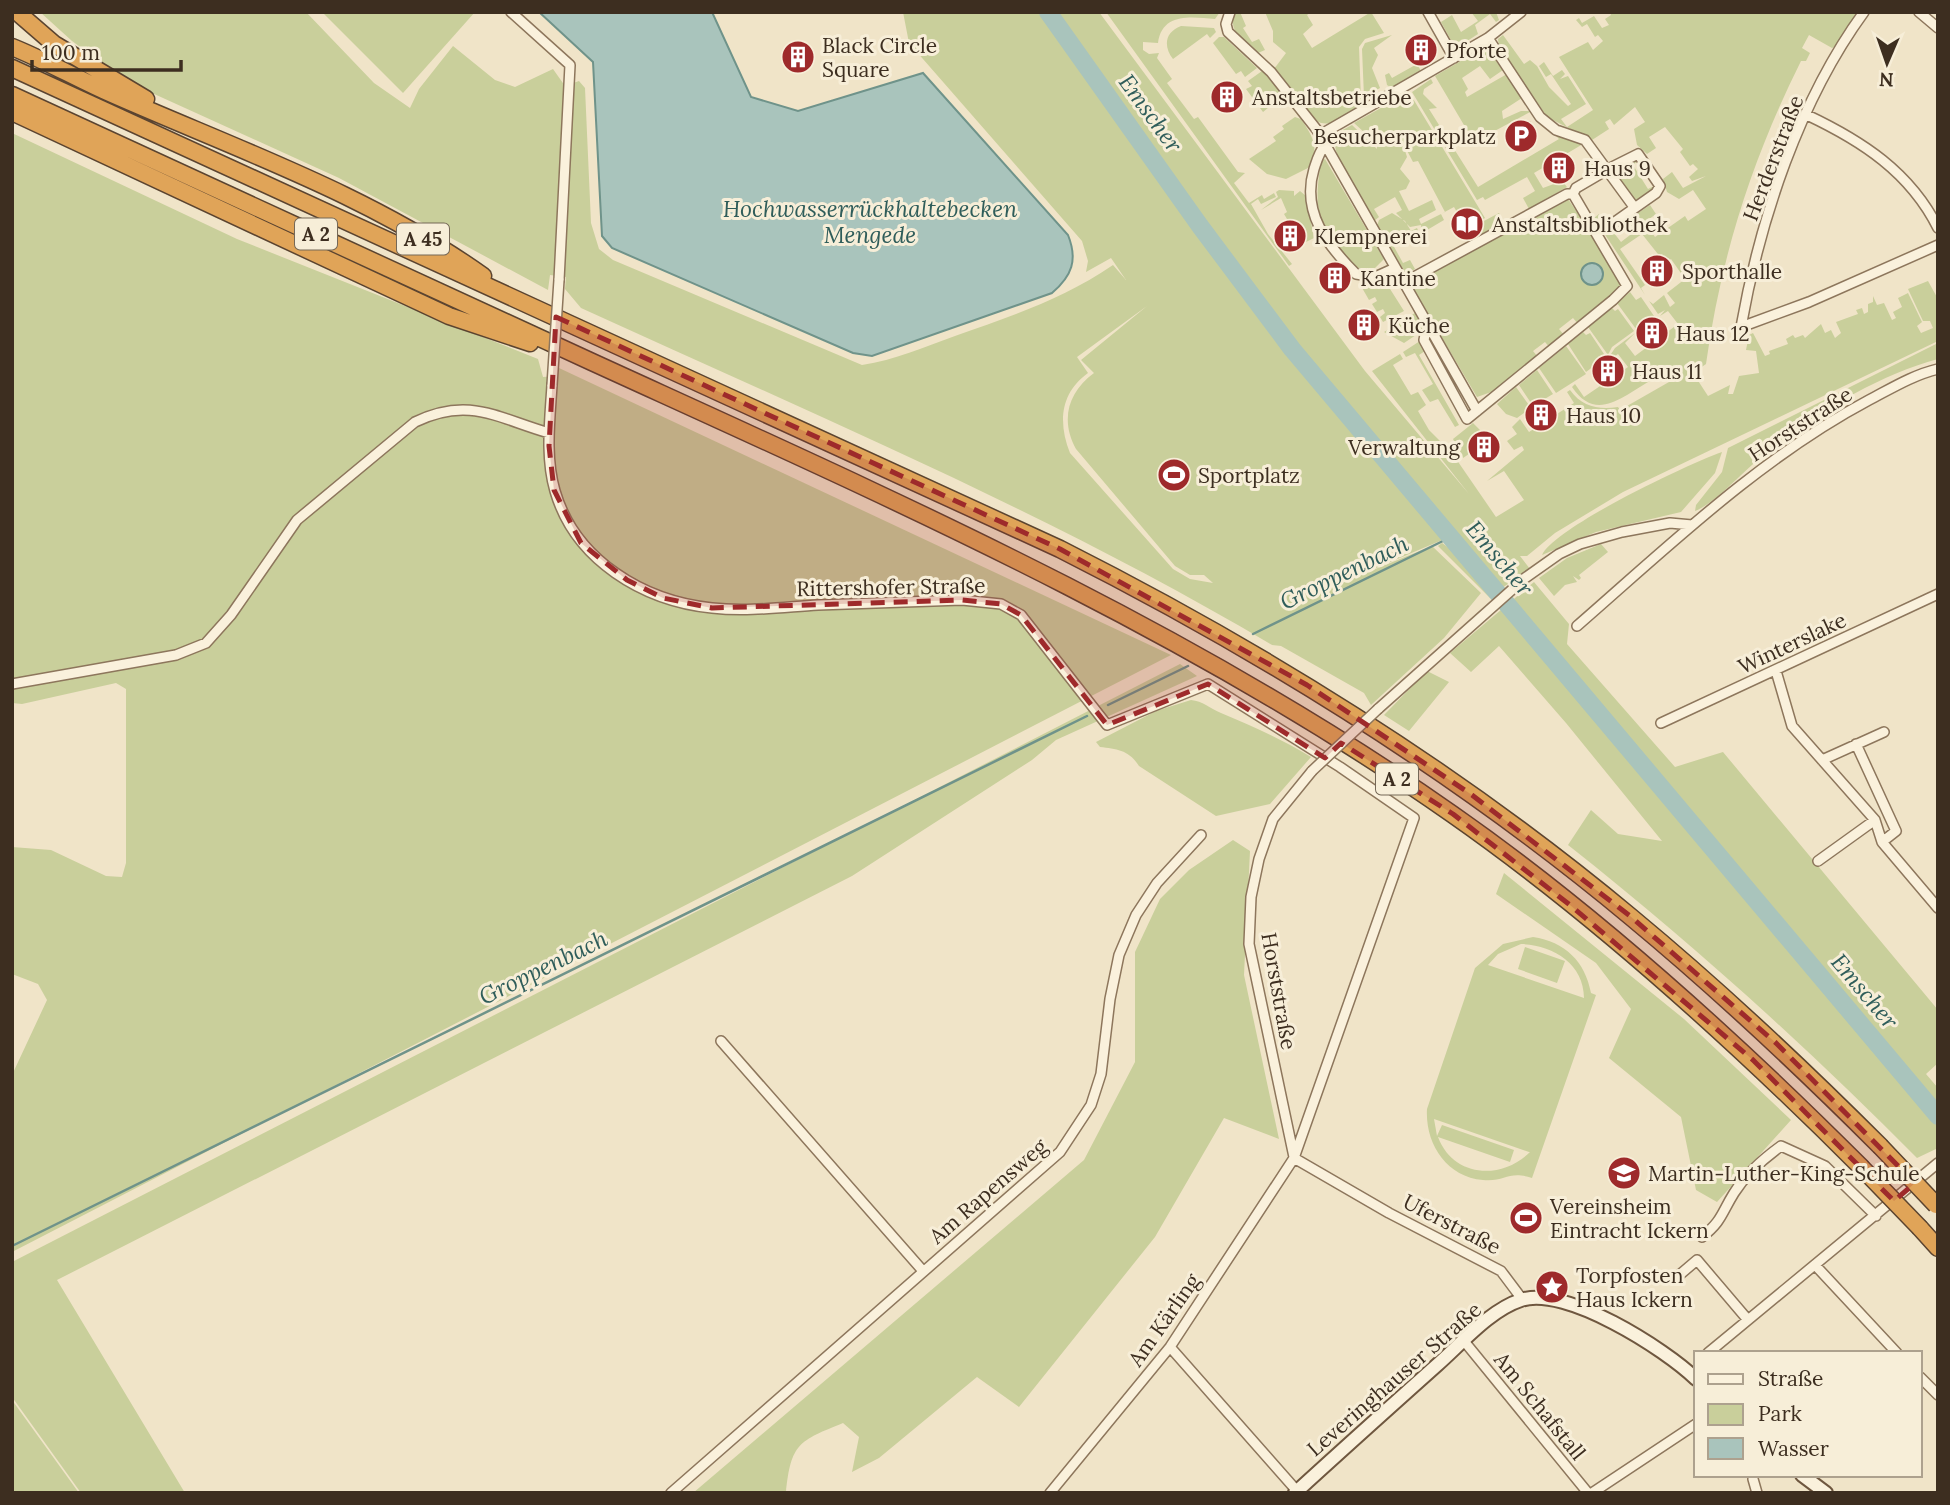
<svg xmlns="http://www.w3.org/2000/svg" width="1950" height="1505" font-family="Lora,serif">
	<style>
		.green { fill: #c9cf9b; fill-rule: evenodd }
		.water { fill: #a9c4bc; stroke: #6f938a; stroke-width: 2 }
		.lines { fill: none; stroke-linecap: round; stroke-linejoin: round }
		.stream { stroke: #6f938a; stroke-width: 2.5 }
		.river { stroke: #a9c4bc; stroke-width: 18 }
		.street-casing { stroke: #8d765c; stroke-width: 12 }
		.secondary-casing { stroke: #6f573f; stroke-width: 16 }
		.highway-casing { stroke: #5b4430; stroke-width: 19 }
		.street { stroke: #faf1dc; stroke-width: 9 }
		.secondary { stroke: #faf1dc; stroke-width: 12 }
		.highway { stroke: #e0a458; stroke-width: 16 }
		.street-bridge-casing { stroke: #8d765c; stroke-width: 12; stroke-linecap: butt }
		.highway-bridge-casing { stroke: #5b4430; stroke-width: 19; stroke-linecap: butt }
		.street-bridge { stroke: #faf1dc; stroke-width: 9 }
		.highway-bridge { stroke: #e0a458; stroke-width: 16 }
		.marked { fill: #9e2a2b; fill-opacity: 0.2; stroke: #9e2a2b; stroke-width: 5; stroke-dasharray: 14 9; stroke-linejoin: round }
		.labels { text-anchor: middle; dominant-baseline: central; stroke-width: 6; stroke-linejoin: round; paint-order: stroke }
		.shield { fill: #f7eed8; stroke: #756857; stroke-width: 2 }
		.shield-label { font-size: 19px; font-weight: bold; fill: #3d2e20 }
		.poi-label { font-size: 21px; fill: #3d2e20; stroke: #f7eed8; text-anchor: start }
		.street-label { font-size: 21px; fill: #3d2e20; stroke: #f7eed8 }
		.water-label { font-size: 23px; font-style: italic; fill: #2f5d5a; stroke: #f7eed8 }
	</style>
	<rect width="100%" height="100%" fill="#f0e4c8"/>
	<path class="green" d="M40 12H306L374 83 410 108 419 89 453 46 495 80 515 87 553 69 565 86 579 81 585 88 591 223 599 249 613 260 862 365C895 360 924 347 955 336 1012 316 1063 299 1113 265L1126 280 1111 258 1086 272 1088 261 1082 241 909 43 903 12H1099L1365 371 1469 494 1372 371 1400 354 1403 359 1393 365 1411 395 1418 392 1426 405 1418 411 1429 430 1452 453 1496 517 1524 500 1504 471 1487 481 1524 450 1522 446 1514 450 1507 441 1517 434 1512 427 1520 419 1529 432 1574 403 1567 392 1570 390C1582 407 1599 410 1618 407L1620 410 1669 382 1656 365 1645 372 1650 381C1623 396 1596 423 1572 387L1575 384 1584 397 1628 367 1618 354 1611 359 1609 357 1615 348 1635 333 1625 343 1635 356 1678 324 1668 311 1660 316 1665 310 1658 314 1649 301 1653 304 1664 295 1670 307 1675 303 1667 293 1685 279 1671 259 1665 263 1642 234 1620 249 1645 285 1641 288 1645 295 1594 218 1599 214 1621 242 1634 232 1626 221 1650 205 1656 214 1645 222 1655 237 1685 216 1688 221 1706 209 1693 190 1679 199 1667 192 1663 179 1672 172 1683 188 1706 176 1692 181 1689 177 1698 169 1693 164 1690 166 1680 152 1683 149 1665 127 1649 137 1656 148 1647 154 1637 145 1634 129 1645 122 1635 107 1614 125 1610 119 1605 122 1609 129 1592 140 1547 117 1499 46 1498 39 1503 35 1524 64 1530 60 1537 66 1549 87 1568 106 1571 104 1551 74 1546 77 1539 66 1544 62 1553 76 1562 70 1565 74 1560 79 1568 76 1586 104 1561 119 1567 127 1593 110 1559 57 1588 42 1593 50 1603 41 1598 35 1595 37 1587 24 1582 27 1576 20 1579 18 1582 23 1594 16 1602 28 1609 25 1605 19 1611 15 1610 12H1857L1836 46 1832 48 1809 35 1802 48 1810 53 1806 61H1801C1752 159 1721 256 1706 364L1693 373 1708 396 1730 385 1728 394H1733L1739 376 1759 373 1756 351 1746 350 1749 335 1753 333 1765 356 1770 354 1769 351 1788 344 1786 339 1793 335 1795 338 1803 335 1805 338 1821 324 1825 333 1831 330 1835 338 1841 333 1836 322 1858 314 1856 310 1862 308 1864 314 1868 312V304L1873 302V296L1877 305 1884 303 1892 320 1896 318 1893 312 1902 307 1898 298 1908 293 1922 322 1917 326 1921 333 1933 328 1930 321H1923L1908 289 1928 281 1938 299V341L1623 492 1555 533 1527 556H1520L1530 569 1502 588 1454 535 1336 585 1432 546 1481 593 1444 638 1371 705 1364 693 1281 646 1272 645C1051 514 815 415 581 308L565 289 566 277 550 275 548 290 339 178 130 83 72 41ZM1147 306 1081 360 1094 373C1068 392 1060 420 1076 449L1175 566 1190 575H1204L1213 583 1190 579 1173 569 1070 453C1058 423 1060 393 1088 373L1077 357Z
		M322 12H475L403 93Z
		M1106 12H1220L1215 19C1192 17 1162 12 1158 43L1143 42V50L1149 54 1159 53 1157 58 1172 79 1167 83 1194 119 1198 117 1238 172 1245 173 1234 183 1249 203 1262 195 1264 199 1274 193 1276 197 1261 204 1258 199 1251 204 1268 234 1292 264 1289 266Z
		M1236 12H1240L1246 26 1243 28 1252 42 1259 39 1265 50 1258 53C1246 43 1225 30 1236 12Z
		M1265 12H1311L1307 15 1313 25 1303 34 1312 48 1371 12 1384 33 1365 39 1359 47 1361 100C1354 114 1330 131 1315 120L1274 69 1286 53 1273 42V31Z
		M1471 12H1496L1499 20 1496 22 1490 14 1475 25 1478 34 1461 45 1453 44 1441 22 1452 15 1461 32 1478 21Z
		M1181 26 1214 28 1216 32 1210 38 1207 34 1173 59C1163 46 1165 32 1181 26Z
		M1392 35 1374 48 1378 55 1372 68 1380 88 1364 97 1362 49 1365 43Z
		M1219 37H1224L1257 68 1245 77 1241 71 1236 74 1213 43Z
		M1485 47 1503 70 1490 79 1480 66 1462 78 1468 89 1465 92 1467 97 1507 74 1522 98 1502 111 1503 119 1521 111H1532L1474 142 1435 76Z
		M1417 64 1421 71 1393 89 1387 85 1385 75 1389 73 1392 78Z
		M1262 71 1284 95 1263 112 1246 89 1252 86 1248 81Z
		M1431 79 1433 83 1424 89 1423 94 1437 108 1429 109 1478 187 1559 139 1554 134C1582 141 1585 144 1600 168L1590 174 1583 163 1591 158 1583 144 1534 173 1543 188 1562 181 1567 187 1529 209 1523 198 1535 191 1527 177 1485 200 1483 197 1477 200 1412 92Z
		M1409 92 1485 218 1478 222 1470 208 1458 214 1454 207 1441 214 1444 220 1422 233 1421 225 1410 227 1396 213 1402 210 1395 197 1374 209 1379 217 1374 221C1363 202 1325 150 1337 133L1352 125 1377 149V144L1354 123 1395 100 1397 103ZM1402 141 1413 162 1418 161 1445 212 1421 224 1419 219 1436 210 1432 200 1409 211 1399 191 1406 189 1410 181 1400 169 1407 157Z
		M1295 117 1301 119C1315 140 1319 148 1308 168L1286 179 1267 174 1249 159 1276 141 1273 137 1284 129 1282 126Z
		M12 133 237 239 538 359 543 377 557 376 559 368 1171 655 12 1252V1075L47 1000 38 984 12 974V847L51 850 106 876 122 877 126 863V689L116 683 22 704 12 703Z
		M1634 158 1639 160 1633 165 1648 189 1656 185 1655 189 1637 202 1616 173 1617 168Z
		M1325 159 1384 259 1372 271 1354 267C1320 221 1312 220 1321 161Z
		M1279 190 1294 191V196L1300 191 1306 196 1314 238 1302 244 1284 214 1287 212 1281 198 1261 210 1278 197 1276 192Z
		M1568 199 1621 277 1622 288 1578 324 1573 318 1559 329 1564 335 1550 348 1545 342 1533 351 1538 357 1497 390 1477 397 1410 284 1519 225 1523 231 1527 228 1524 223Z
		M1392 213 1405 221 1411 231 1417 228 1421 237 1413 241 1410 235 1393 245 1403 263 1410 260 1415 269 1406 274 1377 226 1379 220Z
		M1499 213 1504 222 1472 240 1467 230Z
		M1385 281 1404 311 1383 322 1380 317 1385 313 1383 309 1377 312 1372 304 1377 301 1375 297 1369 300 1361 286 1362 284Z
		M1630 292 1636 300 1641 297 1654 316 1636 329 1617 303Z
		M1612 308 1615 311 1618 309 1634 331 1612 347 1608 355 1588 327Z
		M1415 313 1423 327 1422 331 1404 343 1384 332Z
		M1583 332 1586 335 1590 333 1606 357 1586 372 1568 344Z
		M1420 341 1425 351 1419 355 1459 425 1455 427 1438 399 1430 402 1422 390 1433 384 1415 353 1406 357 1403 352Z
		M1938 343V359C1877 375 1814 415 1765 454 1745 469 1716 503 1695 511L1696 505 1722 472 1728 448Z
		M1566 346 1586 374 1556 393 1539 368Z
		M1537 370 1553 394 1533 406 1519 385Z
		M1516 387 1531 408 1517 418 1506 414 1497 404Z
		M1473 423 1485 435 1467 449 1469 454 1463 458 1453 439Z
		M1722 452 1715 473 1681 512 1596 532 1542 555C1555 527 1688 464 1722 452Z
		M1442 543 1449 548 1493 596 1490 598 1438 546Z
		M1601 544 1608 552 1579 575 1581 578 1579 580 1573 576 1577 582 1565 585 1554 596 1539 578 1567 558Z
		M1534 582 1569 624 1567 644 1675 767 1723 752 1938 1010V1063L1926 1074 1938 1088V1148L1917 1158C1806 1046 1691 942 1568 845L1591 810 1618 834 1662 841 1566 723 1499 646 1471 672 1450 653Z
		M1180 664 1197 676 1056 740 1032 760 852 876 57 1280 185 1493H81L12 1397V1262Z
		M1427 671 1449 682 1409 731 1384 715Z
		M1191 700C1203 701 1209 708 1221 713 1252 726 1282 739 1311 757L1270 804 1216 816 1139 766C1129 750 1117 749 1100 747L1096 742 1156 711Z
		M1233 840 1250 851 1244 975 1279 1139 1224 1118 1155 1237 1019 1407 977 1377 879 1458 852 1472 859 1437 843 1423C799 1441 791 1443 786 1493H693L1084 1160 1135 1062V952L1160 899 1189 870Z
		M1504 873 1684 1019 1791 1120 1717 1202 1696 1190 1681 1117 1609 1058 1631 1009 1596 963 1496 894Z
		M1533 937C1565 942 1585 961 1591 993L1596 995 1532 1178C1508 1170 1506 1182 1483 1180 1446 1177 1425 1143 1427 1109L1475 968 1503 944ZM1521 944C1552 945 1584 963 1584 998L1488 965 1498 954ZM1434 1119 1529 1152H1530C1501 1181 1453 1177 1438 1137L1510 1162 1514 1150 1442 1125 1437 1136Z
		M1525 947 1565 961 1557 983 1518 969Z
		M12 1400 79 1493H12Z"/>
	<path class="water" d="M539 12H712L751 97 798 111 923 73 1068 235C1078 260 1072 276 1052 293L872 356 853 353 612 248 602 236 593 62Z
		M1581 274a11 11 0 1 1 22 0a11 11 0 1 1-22 0Z"/>
	<g class="lines">
		<path class="stream" d="M1253 634 1449 538
			M1108 705 1188 666
			M12 1246 1087 716"/>
		<path class="river" d="M1048 12 1200 226 1292 349 1938 1116"/>
		<defs>
			<path id="street" d="M511 12 570 65 559 280
				M1230 12 1226 24 1228 32 1271 72 1317 130 1431 330
				M1428 12 1454 58
				M1864 12C1799 101 1760 220 1741 327L1809 302 1938 245
				M1919 12 1938 28
				M1488 38 1540 117 1556 130 1585 140 1634 207
				M1807 115C1862 141 1910 172 1938 228
				M1320 135 1488 38 1521 12
				M1325 145C1319 152 1317 160 1314 169 1301 212 1327 245 1356 274L1375 277 1395 268
				M1608 169 1638 154 1660 186 1656 193 1612 224
				M1403 283 1567 194H1573L1576 188 1605 171
				M552 385C550 419 545 457 555 491 575 560 643 601 712 608 747 612 784 607 818 605 866 603 914 602 962 600L1001 604 1021 615 1107 725 1208 684 1340 767 1414 818 1294 1158 1170 1347 1050 1493
				M1477 411 1431 330 1425 335 1424 340 1467 419 1613 300 1627 286 1573 194
				M1577 626C1670 545 1760 458 1869 400 1892 388 1913 375 1938 369
				M1776 671 1792 726 1875 820 1882 842 1938 908
				M12 684 176 655 206 643 231 615 297 520 415 422C469 396 497 418 549 433
				M1378 709 1525 578 1559 554 1580 544 1622 532 1670 523 1692 525
				M1661 723 1938 594
				M1856 744 1896 831 1882 842
				M1822 760 1884 732
				M1818 861 1875 820
				M721 1041 923 1271
				M1294 1157 1249 944 1251 897 1259 859 1273 819 1312 771
				M1294 1158 1389 1213 1501 1271 1522 1299
				M1702 1237C1722 1221 1721 1214 1734 1193 1746 1174 1763 1159 1781 1146L1825 1166 1876 1216
				M1815 1265 1897 1353
				M1677 1277 1697 1260 1748 1320
				M1464 1341 1588 1493
				M1170 1347 1297 1491
				M1708 1353 1938 1163
				M1920 1377 1938 1395
				M1753 1479 1757 1493
				M671 1493 1060 1152 1091 1105 1101 1074 1110 999 1119 955 1136 915 1157 883 1201 835
				M1592 1493 1696 1424"/>
			<path id="secondary" d="M1802 1475 1826 1493
				M1295 1493C1342 1450 1390 1407 1437 1365 1462 1343 1490 1310 1521 1300 1565 1285 1665 1349 1696 1379"/>
			<path id="highway" d="M17 12 54 44 146 99
				M12 47C47 61 79 80 114 95 239 150 371 196 483 276
				M12 68 1060 549C1262 651 1457 772 1631 917 1718 989 1800 1066 1880 1146
				M12 95C206 183 398 274 592 362 885 496 1187 628 1452 814 1598 916 1736 1042 1861 1167
				M12 112 449 316 530 343
				M1920 1228 1938 1248"/>
		</defs>
		<use href="#street" class="street-casing"/>
		<use href="#secondary" class="secondary-casing"/>
		<use href="#highway" class="highway-casing"/>
		<use href="#street" class="street"/>
		<use href="#secondary" class="secondary"/>
		<use href="#highway" class="highway"/>
		<defs>
			<path id="street-bridge" d="M552 385 559 280
				M1312 771 1378 709"/>
			<path id="highway-bridge" d="M1880 1146 1936 1205
				M1861 1167 1920 1228"/>
		</defs>
		<use href="#street-bridge" class="street-bridge-casing"/>
		<use href="#highway-bridge" class="highway-bridge-casing"/>
		<use href="#street-bridge" class="street-bridge"/>
		<use href="#highway-bridge" class="highway-bridge"/>
	</g>
	<path class="marked" d="M556 317 1060 549 1307 685 1472 795 1630 916 1776 1043 1915 1183 1894 1201 1753 1060 1570 905 1453 814 1341 743 1325 758 1208 684 1107 725 1021 615 1001 604 962 600 712 608 663 598 627 580 581 543 554 490 549 446Z"/>
	<defs>
		<symbol id="building-disc" viewBox="-11 -11 22 22"><circle r="9.5" fill="#9e2a2b" stroke="#f7eed8"/><path d="M-4-6H4V6H1V3H-1V6H-4ZM-2.5-4.3h1.7v1.8h-1.7ZM.8-4.3h1.7v1.8H.8ZM-2.5-1h1.7V.8h-1.7ZM.8-1h1.7V.8H.8Z" fill="#fff"/></symbol>
		<symbol id="parking-disc" viewBox="-11 -11 22 22"><circle r="9.5" fill="#9e2a2b" stroke="#f7eed8"/><path d="M-3.5-5.5H1a3.5 3.5 0 0 1 0 7H-1V5.5H-3.5ZM-1-3.4V-.6H.8a1.4 1.4 0 0 0 0-2.8Z" fill="#fff"/></symbol>
		<symbol id="library-disc" viewBox="-11 -11 22 22"><circle r="9.5" fill="#9e2a2b" stroke="#f7eed8"/><path d="M-6-4Q-3-5.5-.7-3.5V5Q-3 3-6 4ZM6-4Q3-5.5 .7-3.5V5Q3 3 6 4Z" fill="#fff"/></symbol>
		<symbol id="stadium-disc" viewBox="-11 -11 22 22"><circle r="9.5" fill="#9e2a2b" stroke="#f7eed8"/><path d="M0-5a6.5 5 0 1 0 0 10a6.5 5 0 1 0 0-10ZM-3.5-1.8h7v3.6h-7Z" fill="#fff"/></symbol>
		<symbol id="school-disc" viewBox="-11 -11 22 22"><circle r="9.5" fill="#9e2a2b" stroke="#f7eed8"/><path d="M0-5L7-2L0 1L-7-2ZM-4 1L0 2.5L4 1V4Q0 6-4 4Z" fill="#fff"/></symbol>
		<symbol id="sight-disc" viewBox="-11 -11 22 22"><circle r="9.5" fill="#9e2a2b" stroke="#f7eed8"/><path d="M0-6L1.8-2.2L6-1.7L2.9 1.2L3.7 5.4L0 3.3L-3.7 5.4L-2.9 1.2L-6-1.7L-1.8-2.2Z" fill="#fff"/></symbol>
	</defs>
	<g fill-rule="evenodd">
		<use href="#building-disc" x="1402" y="31" width="38" height="38"/>
		<use href="#building-disc" x="779" y="38" width="38" height="38"/>
		<use href="#building-disc" x="1208" y="78" width="38" height="38"/>
		<use href="#parking-disc" x="1502" y="117" width="38" height="38"/>
		<use href="#building-disc" x="1540" y="149" width="38" height="38"/>
		<use href="#library-disc" x="1448" y="205" width="38" height="38"/>
		<use href="#building-disc" x="1271" y="217" width="38" height="38"/>
		<use href="#building-disc" x="1638" y="252" width="38" height="38"/>
		<use href="#building-disc" x="1316" y="259" width="38" height="38"/>
		<use href="#building-disc" x="1345" y="306" width="38" height="38"/>
		<use href="#building-disc" x="1633" y="314" width="38" height="38"/>
		<use href="#building-disc" x="1589" y="352" width="38" height="38"/>
		<use href="#building-disc" x="1522" y="396" width="38" height="38"/>
		<use href="#building-disc" x="1465" y="428" width="38" height="38"/>
		<use href="#stadium-disc" x="1155" y="456" width="38" height="38"/>
		<use href="#school-disc" x="1605" y="1154" width="38" height="38"/>
		<use href="#stadium-disc" x="1507" y="1199" width="38" height="38"/>
		<use href="#sight-disc" x="1533" y="1268" width="38" height="38"/>
	</g>
	<g class="labels">
		<g class="shield">
			<rect x="295" y="218.5" width="42" height="31" rx="5"/>
			<rect x="397" y="223.5" width="52" height="31" rx="5"/>
			<rect x="1376" y="763.5" width="42" height="31" rx="5"/>
		</g>
		<g class="shield-label">
			<text x="316" y="234">A 2</text>
			<text x="423" y="239">A 45</text>
			<text x="1397" y="779">A 2</text>
		</g>
		<g class="poi-label">
			<text x="822" y="45">Black Circle<tspan x="822" dy="24">Square</tspan></text>
			<text x="1446" y="50">Pforte</text>
			<text x="1252" y="97">Anstaltsbetriebe</text>
			<text x="1496" y="136" text-anchor="end">Besucherparkplatz</text>
			<text x="1584" y="168">Haus 9</text>
			<text x="1492" y="224">Anstaltsbibliothek</text>
			<text x="1314" y="236">Klempnerei</text>
			<text x="1682" y="271">Sporthalle</text>
			<text x="1360" y="278">Kantine</text>
			<text x="1388" y="325">Küche</text>
			<text x="1676" y="333">Haus 12</text>
			<text x="1632" y="371">Haus 11</text>
			<text x="1566" y="415">Haus 10</text>
			<text x="1460" y="447" text-anchor="end">Verwaltung</text>
			<text x="1198" y="475">Sportplatz</text>
			<text x="1648" y="1173">Martin-Luther-King-Schule</text>
			<text x="1550" y="1206">Vereinsheim<tspan x="1550" dy="24">Eintracht Ickern</tspan></text>
			<text x="1576" y="1275">Torpfosten<tspan x="1576" dy="24">Haus Ickern</tspan></text>
		</g>
		<g class="street-label">
			<text transform="translate(1773 158) rotate(-69)">Herderstraße</text>
			<text transform="translate(1800 424) rotate(-33)">Horststraße</text>
			<text transform="translate(891 587) rotate(-1)">Rittershofer Straße</text>
			<text transform="translate(1792 643) rotate(-25)">Winterslake</text>
			<text transform="translate(1279 991) rotate(80)">Horststraße</text>
			<text transform="translate(988 1191) rotate(-41)">Am Rapensweg</text>
			<text transform="translate(1452 1224) rotate(27)">Uferstraße</text>
			<text transform="translate(1164 1320) rotate(-55)">Am Kärling</text>
			<text transform="translate(1394 1379) rotate(-41)">Leveringhauser Straße</text>
			<text transform="translate(1540 1406) rotate(51)">Am Schafstall</text>
		</g>
		<g class="water-label">
			<text transform="translate(1151 113) rotate(54)">Emscher</text>
			<text x="870" y="208">Hochwasserrückhaltebecken<tspan x="870" dy="26">Mengede</tspan></text>
			<text transform="translate(1500 558) rotate(50)">Emscher</text>
			<text transform="translate(1344 572) rotate(-26)">Groppenbach</text>
			<text transform="translate(543 967) rotate(-26)">Groppenbach</text>
			<text transform="translate(1865 991) rotate(50)">Emscher</text>
		</g>
	</g>
	<rect width="1950" height="1505" fill="none" stroke="#3d2e20" stroke-width="28"/>
	<rect x="1694" y="1351" width="228" height="126" fill="#f7eed8" stroke="#ada18e" stroke-width="2"/>
	<rect x="1708" y="1374" width="35" height="10" fill="#faf1dc" stroke="#ada18e" stroke-width="2"/>
	<text x="1758" y="1386" font-size="21" fill="#3d2e20">Straße</text>
	<rect x="1708" y="1404" width="35" height="21" fill="#c9cf9b" stroke="#ada18e" stroke-width="2"/>
	<text x="1758" y="1421" font-size="21" fill="#3d2e20">Park</text>
	<rect x="1708" y="1438" width="35" height="21" fill="#a9c4bc" stroke="#ada18e" stroke-width="2"/>
	<text x="1758" y="1456" font-size="21" fill="#3d2e20">Wasser</text>
	<g transform="translate(1887 63) rotate(182)" stroke="#f7eed8" stroke-width="5" paint-order="stroke">
	<path d="M0-5L12 26L0 18L-12 26Z" fill="#3d2e20"/>
	<text y="-10" font-size="19" font-weight="bold" text-anchor="middle" fill="#3d2e20">N</text>
	</g>
	<path d="M32 60v10h149v-10" fill="none" stroke="#3d2e20" stroke-width="3.5"/>
	<text x="42" y="60" font-size="21" fill="#3d2e20" stroke="#f7eed8" stroke-width="5" paint-order="stroke">100 m</text>
</svg>
